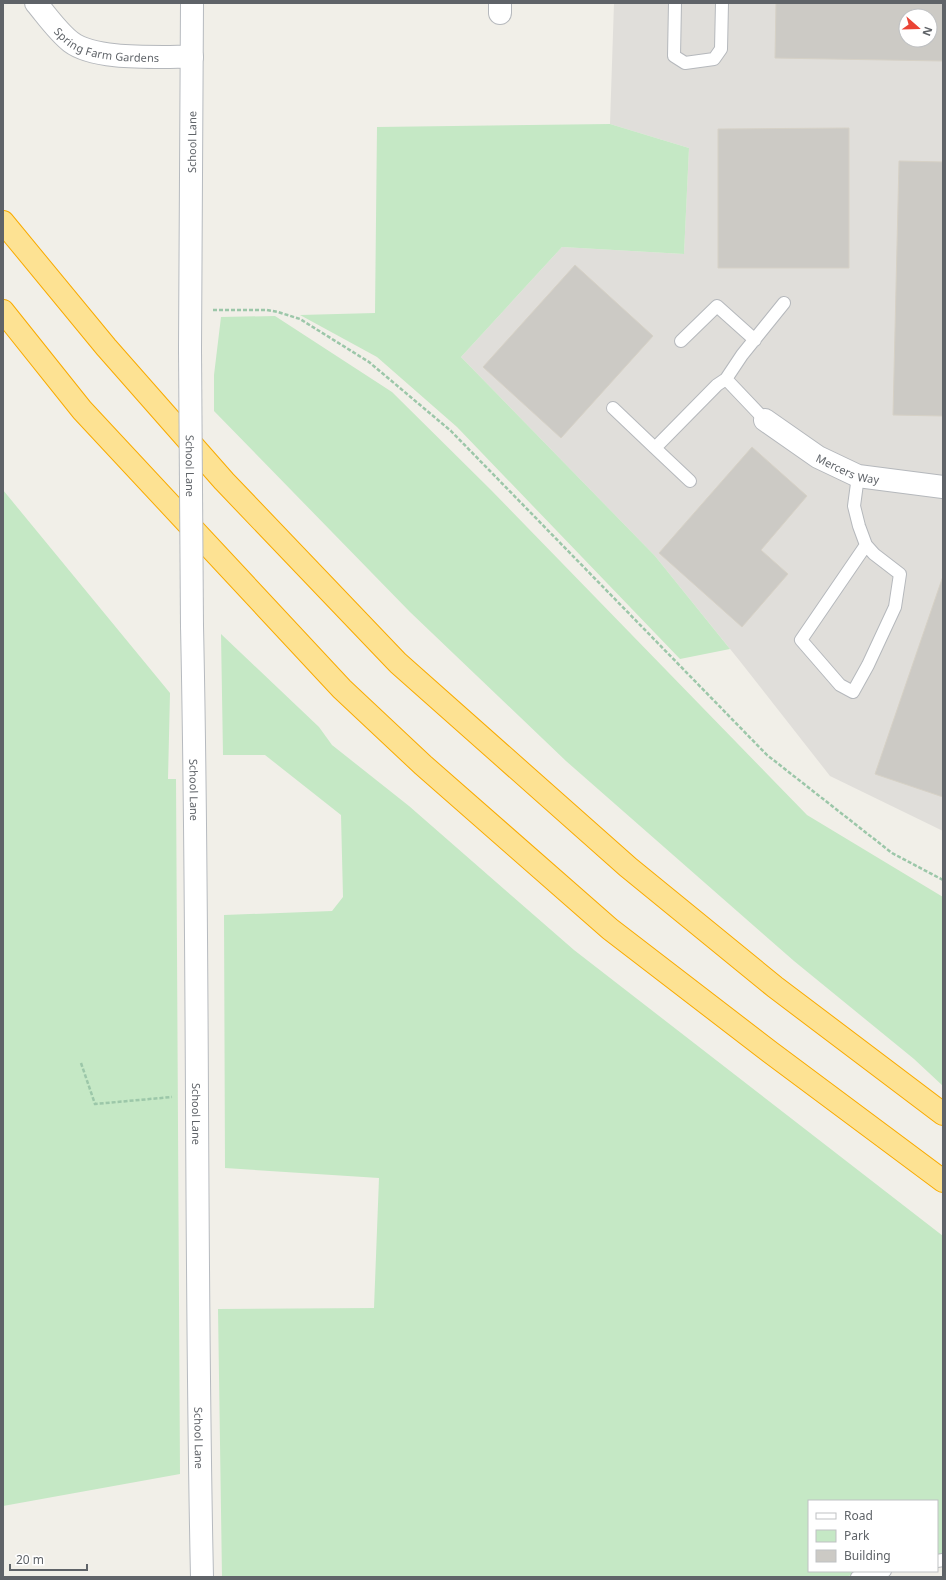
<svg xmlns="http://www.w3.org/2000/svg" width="946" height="1580" font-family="'Noto Sans',sans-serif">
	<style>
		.industrial { fill: #e0deda; fill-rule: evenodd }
		.green { fill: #c5e8c5 }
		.building { fill: #cccac5; stroke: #d6d1c6; fill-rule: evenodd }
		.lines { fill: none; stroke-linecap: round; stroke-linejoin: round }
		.lane-casing { stroke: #b5b8bc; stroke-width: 14 }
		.street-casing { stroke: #b5b8bc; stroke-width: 24 }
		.secondary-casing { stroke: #b6babf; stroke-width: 24 }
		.highway-casing { stroke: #f9ab00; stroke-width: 24 }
		.path { stroke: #9cc7a9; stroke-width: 2.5; stroke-dasharray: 4 2; stroke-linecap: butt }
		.lane { stroke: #fff; stroke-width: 12 }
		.street { stroke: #fff; stroke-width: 22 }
		.secondary { stroke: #fff; stroke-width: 22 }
		.highway { stroke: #fde293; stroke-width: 22 }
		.secondary-bridge-casing { stroke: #b6babf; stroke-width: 24; stroke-linecap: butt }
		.secondary-bridge { stroke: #fff; stroke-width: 22 }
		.labels { text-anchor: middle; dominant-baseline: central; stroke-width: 3.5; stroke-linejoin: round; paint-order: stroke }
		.street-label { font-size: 11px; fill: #5f6368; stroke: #fff }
	</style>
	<rect width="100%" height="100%" fill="#f1efe8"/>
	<path class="industrial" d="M614 3H943V831L830 776 739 660 655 556 461 357 562 247 684 254 689 148 610 124ZM906 16H930V40H906Z"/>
	<path class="green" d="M610 124 689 148 684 254 562 247 461 357 655 556 730 649 680 659 457 427 377 357 300 315 375 313 377 127Z
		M275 316 392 392 491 490 807 815 943 897V1086L914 1059 794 961 566 761 410 612 214 411V375L221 317Z
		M3 490 170 693 168 779H176L180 1474 3 1506Z
		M221 634 319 727 332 745 409 806 574 950 943 1236V1554L937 1556V1501H809V1571H870L844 1577H222L218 1309 374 1308 379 1178 225 1168 224 915 332 911 343 897 341 815 265 755H223Z"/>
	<path class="building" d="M776 3H943V61L775 58ZM906 16H930V40H906Z
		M849 128V268H718V129Z
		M899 161 943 162V416L893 415Z
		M575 265 653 336 561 438 483 367Z
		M752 447 807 496 761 550 788 574 742 627 659 553Z
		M943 576V797L875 774Z"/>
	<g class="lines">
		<defs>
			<path id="lane" d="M675 3 674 56 685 63 714 59 721 49 722 3
				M681 341 717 306 755 340
				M726 379 742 355 784 303
				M613 408 655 448
				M858 476 854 506 859 526 866 545 874 554 900 574 895 607 868 665 853 692 840 685 801 640 866 545
				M690 481 655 448 717 385 726 379 765 420
				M937 1561 943 1560
				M857 1577 885 1571"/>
			<g id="street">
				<path id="s1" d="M36 3C47 16 58 32 71 42 96 61 160 56 192 57"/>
				<path d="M500 13V3"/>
				<path id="s2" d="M765 420 818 457 858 476 943 487"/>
			</g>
			<g id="secondary">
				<path id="s3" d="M190 350 192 3"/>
				<path id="s4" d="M192 626C199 943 195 1260 202 1577"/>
			</g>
			<path id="highway" d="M3 222 106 347 224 481 398 663 628 867 775 987 943 1114
				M3 311 82 410 342 689 423 765 610 929 770 1052 943 1181"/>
		</defs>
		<use href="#lane" class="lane-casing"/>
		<use href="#street" class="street-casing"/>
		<use href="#secondary" class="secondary-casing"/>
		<use href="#highway" class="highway-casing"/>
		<path class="path" d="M213 310H267L278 312 300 319 369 362 451 431 767 755 892 853 943 880
			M81 1063 95 1104 172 1097"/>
		<use href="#lane" class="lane"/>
		<use href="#street" class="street"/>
		<use href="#secondary" class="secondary"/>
		<use href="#highway" class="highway"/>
		<defs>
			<g id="secondary-bridge">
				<path id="s5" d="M190 350 192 626"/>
			</g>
		</defs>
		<use href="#secondary-bridge" class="secondary-bridge-casing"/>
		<use href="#secondary-bridge" class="secondary-bridge"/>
	</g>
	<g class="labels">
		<g class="street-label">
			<text stroke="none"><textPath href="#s1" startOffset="88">Spring Farm Gardens</textPath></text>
			<text stroke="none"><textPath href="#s3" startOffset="208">School Lane</textPath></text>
			<text stroke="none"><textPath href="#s5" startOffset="116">School Lane</textPath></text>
			<text stroke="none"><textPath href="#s2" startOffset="97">Mercers Way</textPath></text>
			<text stroke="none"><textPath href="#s4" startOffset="164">School Lane</textPath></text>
			<text stroke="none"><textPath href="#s4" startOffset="488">School Lane</textPath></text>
			<text stroke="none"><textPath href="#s4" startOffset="812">School Lane</textPath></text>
		</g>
	</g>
	<rect width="946" height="1580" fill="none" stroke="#5f6368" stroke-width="8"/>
	<rect x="808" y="1500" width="130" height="72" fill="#ffffff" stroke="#bfc1c3"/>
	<rect x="816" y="1513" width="20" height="6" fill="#ffffff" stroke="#bfc1c3"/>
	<text x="844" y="1520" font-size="12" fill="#5f6368">Road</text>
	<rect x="816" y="1530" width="20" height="12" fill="#c5e8c5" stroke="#bfc1c3"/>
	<text x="844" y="1540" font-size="12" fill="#5f6368">Park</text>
	<rect x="816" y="1550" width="20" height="12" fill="#cccac5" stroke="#bfc1c3"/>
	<text x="844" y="1560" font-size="12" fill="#5f6368">Building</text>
	<g transform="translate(918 28) rotate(110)"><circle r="19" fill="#ffffff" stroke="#bfc1c3"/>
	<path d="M0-3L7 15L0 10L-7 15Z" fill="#ea4335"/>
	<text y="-6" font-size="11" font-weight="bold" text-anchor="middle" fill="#5f6368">N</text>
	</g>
	<path d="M10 1564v6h77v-6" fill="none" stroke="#5f6368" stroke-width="2"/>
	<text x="16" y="1564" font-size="12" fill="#5f6368" stroke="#ffffff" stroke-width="3" paint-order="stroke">20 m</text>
</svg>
